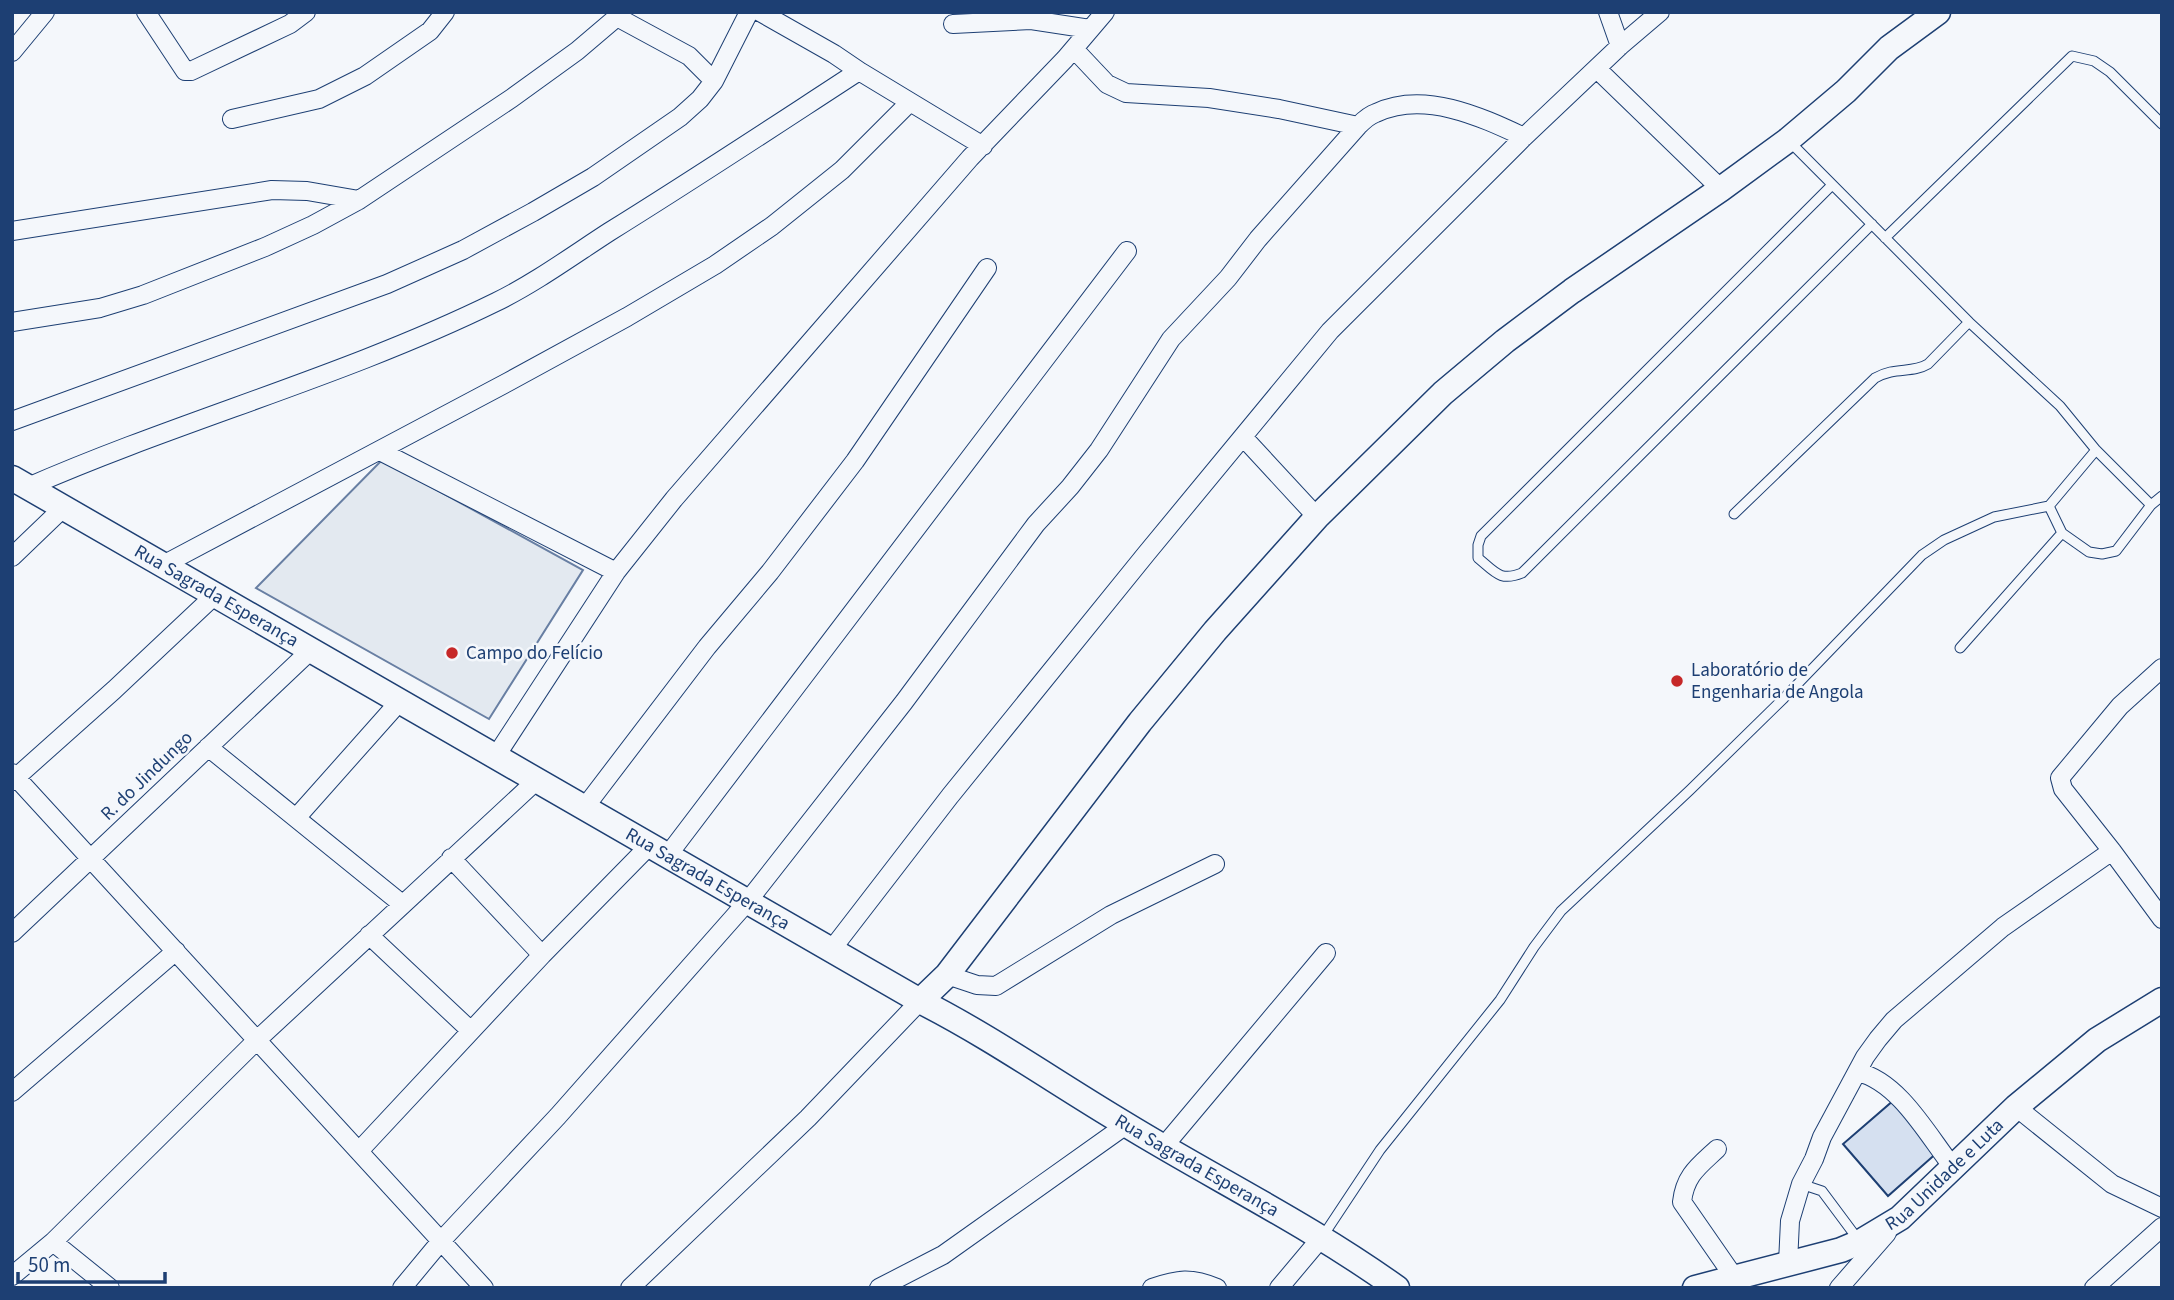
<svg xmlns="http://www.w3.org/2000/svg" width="2174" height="1300" font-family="'Source Sans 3',sans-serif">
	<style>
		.green { fill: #e3e9f0; stroke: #687fa3; stroke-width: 2 }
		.building { fill: #d5e0f0; stroke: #1d3f73; stroke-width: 2 }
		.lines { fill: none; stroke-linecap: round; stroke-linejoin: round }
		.lane-casing { stroke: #1d3f73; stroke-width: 11 }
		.street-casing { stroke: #1d3f73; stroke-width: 20 }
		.secondary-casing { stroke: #1d3f73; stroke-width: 27 }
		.lane { stroke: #f4f7fb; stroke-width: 9 }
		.street { stroke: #f4f7fb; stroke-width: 18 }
		.secondary { stroke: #f4f7fb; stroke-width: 24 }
		.poi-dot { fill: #c62828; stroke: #f4f7fb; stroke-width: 2.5 }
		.labels { text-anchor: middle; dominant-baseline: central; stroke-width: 5; stroke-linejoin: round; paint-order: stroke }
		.street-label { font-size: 19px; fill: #1d3f73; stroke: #f4f7fb }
		.poi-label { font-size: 19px; fill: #1d3f73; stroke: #f4f7fb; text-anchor: start }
	</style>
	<rect width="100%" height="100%" fill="#f4f7fb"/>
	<path class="green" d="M382 460 583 570 489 719 256 588Z"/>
	<path class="building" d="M1894 1100 1939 1151 1888 1196 1843 1144Z"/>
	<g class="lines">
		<defs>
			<path id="lane" d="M1790 142 1969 322 2060 406 2096 450 2151 505
				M1831 186 1481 536 1478 545V558C1495 572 1500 582 1522 573L1872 224
				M1885 238 2072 56 2094 61 2110 72 2162 124
				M2049 506 2062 533 2089 552 2102 554 2116 551 2151 505 2162 496
				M1734 514 1875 378C1896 366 1911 374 1928 364L1969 322
				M1960 648 2062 533
				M1801 1184 1822 1191 1860 1242
				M1323 1236 1380 1150 1500 1000 1534 947 1561 911 1690 790 1784 698 1922 555 1944 540 1994 517 2049 506 2096 450"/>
			<path id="street" d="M146 12 185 71H191L290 24 306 12
				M760 12 834 54 859 71 983 146
				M1608 12 1620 46
				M953 24 1031 20 1090 29
				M1074 49 1107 84 1126 93 1209 98 1279 109 1358 126
				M12 52 45 12
				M1597 69 1721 189
				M232 119 319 99 365 76 430 31 445 12
				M12 231 272 190 307 191 359 200
				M12 322 100 308 143 295 265 247 313 225 359 200 512 98 577 51 617 17 689 56 714 81
				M12 421 387 284 463 250 533 212 593 177 680 117 700 99 714 81 749 12
				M1244 438 1317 517
				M380 451 616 572
				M28 487C181 420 345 376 496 302 535 283 572 256 609 232 693 180 776 125 859 71
				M12 557 63 508
				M163 565 508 382 627 317 715 265 772 226 842 170 910 102
				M2162 668 2120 706 2060 778 2063 789 2112 851 2162 919
				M208 747 402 904
				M496 756 616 572 674 499 970 158 1065 59 1105 12
				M12 773 484 1288
				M12 781 114 690 215 595
				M585 807 707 647 770 572 855 461 987 268
				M296 818 400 701
				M668 855 1127 251
				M451 858 542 955
				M12 933 311 650
				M369 935 471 1031
				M832 949 950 796 1146 554 1330 331 1524 137 1620 46 1660 12
				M947 975 977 985 996 986 1111 915 1215 864
				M1858 1072C1899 1082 1927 1134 1952 1166
				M12 1092 176 951
				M2016 1107 2112 1184 2162 1208
				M1164 1146 1326 953
				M1717 1149C1699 1166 1685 1175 1682 1202L1734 1277
				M359 1151 542 955 650 845
				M53 1242 110 1288
				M1788 1263 1790 1221 1801 1184 1814 1159 1822 1137 1865 1057 1878 1039 1894 1020 2003 927 2112 851
				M12 1276 53 1242 257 1040 537 780
				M402 1288 441 1241 558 1116 748 901 904 702 1036 524 1070 487 1099 450 1171 339 1228 278 1258 239 1358 126C1363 121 1369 115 1376 113 1424 90 1481 117 1524 137
				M630 1288 808 1118 920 1001
				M879 1288 943 1255 1126 1125
				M1152 1288C1178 1279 1191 1277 1217 1288
				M1279 1288 1321 1238
				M1839 1288 1887 1233
				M2094 1288 2162 1227"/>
			<g id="secondary">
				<path id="s1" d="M12 478 920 1001C991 1037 1056 1083 1125 1124 1215 1179 1311 1226 1397 1288"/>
				<path d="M920 1001 947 975 1140 722 1215 631 1317 517 1443 393 1505 341 1572 291 1721 189 1788 140 1846 91 1889 48 1938 12"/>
				<path id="s2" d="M1695 1288 1841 1250 1860 1242 1900 1218 2016 1107 2097 1040 2162 1000"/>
			</g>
		</defs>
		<use href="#lane" class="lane-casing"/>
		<use href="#street" class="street-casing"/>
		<use href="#secondary" class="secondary-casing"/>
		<use href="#lane" class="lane"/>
		<use href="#street" class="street"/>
		<use href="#secondary" class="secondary"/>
	</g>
	<g class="poi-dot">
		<circle cx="452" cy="653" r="7"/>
		<circle cx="1677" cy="681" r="7"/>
	</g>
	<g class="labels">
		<g class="street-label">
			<text stroke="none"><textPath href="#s1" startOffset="236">Rua Sagrada Esperança</textPath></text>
			<text transform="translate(147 776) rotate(-44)">R. do Jindungo</text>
			<text stroke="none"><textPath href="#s1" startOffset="803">Rua Sagrada Esperança</textPath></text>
			<text stroke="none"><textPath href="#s1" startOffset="1370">Rua Sagrada Esperança</textPath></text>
			<text stroke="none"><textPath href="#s2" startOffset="280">Rua Unidade e Luta</textPath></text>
		</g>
		<g class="poi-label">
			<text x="466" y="653">Campo do Felício</text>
			<text x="1691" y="670">Laboratório de<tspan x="1691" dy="22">Engenharia de Angola</tspan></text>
		</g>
	</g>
	<rect width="2174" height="1300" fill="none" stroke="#1d3f73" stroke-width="28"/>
	<path d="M18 1272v10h147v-10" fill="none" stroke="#1d3f73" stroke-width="3.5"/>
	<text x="28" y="1272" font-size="21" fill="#1d3f73" stroke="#f4f7fb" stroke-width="5" paint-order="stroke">50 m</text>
</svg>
